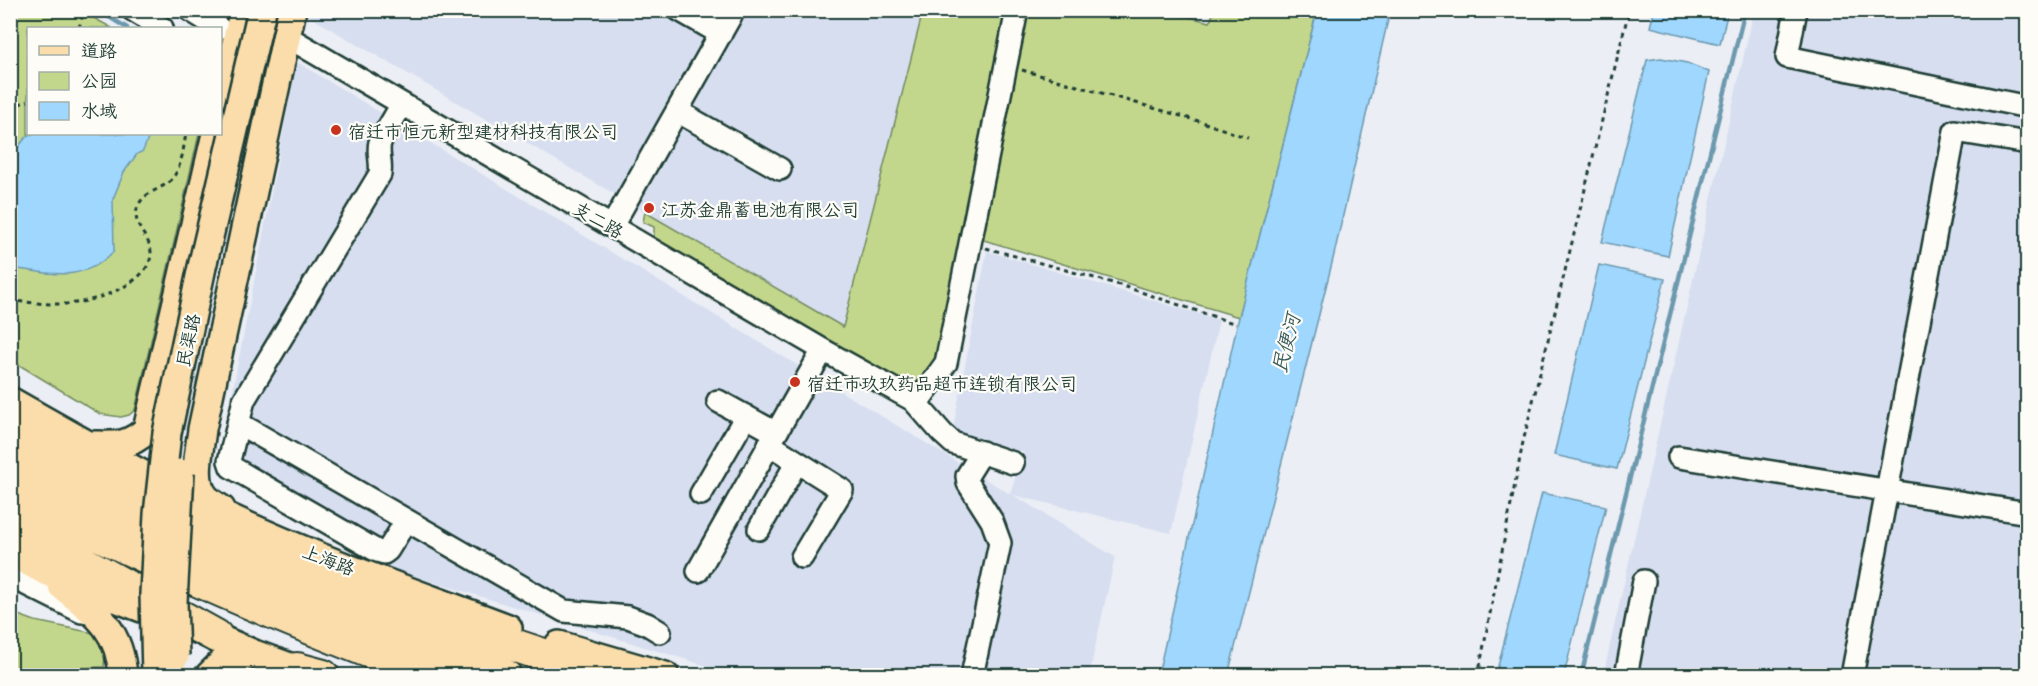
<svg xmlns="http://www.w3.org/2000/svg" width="2038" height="686" font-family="'Playpen Sans','LXGW WenKai TC',sans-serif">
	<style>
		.built { fill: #d6def0 }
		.green { fill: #c3d78c; stroke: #718a60; stroke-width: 1.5 }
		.water { fill: #a0d7ff; stroke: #6c99ae; stroke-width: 1.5 }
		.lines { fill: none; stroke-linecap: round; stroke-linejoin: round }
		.stream { stroke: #6c99ae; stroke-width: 4.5 }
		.minor-casing { stroke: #1f3d34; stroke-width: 26 }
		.major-casing { stroke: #1f3d34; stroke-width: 32 }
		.highway-casing { stroke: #1f3d34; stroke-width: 36 }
		.path { stroke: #1f3d34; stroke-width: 3; stroke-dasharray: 4.5 4.5; stroke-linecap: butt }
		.minor { stroke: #fdfcf7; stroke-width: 21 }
		.major { stroke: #faddab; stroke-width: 27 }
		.highway { stroke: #faddab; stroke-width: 32 }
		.major-bridge-casing { stroke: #1f3d34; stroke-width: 32; stroke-linecap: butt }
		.major-bridge { stroke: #faddab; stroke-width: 27 }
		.poi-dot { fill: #c8321e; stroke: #fdfcf7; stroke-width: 2 }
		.labels { text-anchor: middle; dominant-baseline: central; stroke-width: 4.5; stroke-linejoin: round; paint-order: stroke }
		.poi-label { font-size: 18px; fill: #1f3d34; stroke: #fdfcf7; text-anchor: start }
		.street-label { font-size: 18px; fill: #1f3d34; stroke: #fdfcf7 }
		.water-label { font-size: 20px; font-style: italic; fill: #395c5d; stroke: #fdfcf7 }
	</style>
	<rect width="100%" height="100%" fill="#ebeef4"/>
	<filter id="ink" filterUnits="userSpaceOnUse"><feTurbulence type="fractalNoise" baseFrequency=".0167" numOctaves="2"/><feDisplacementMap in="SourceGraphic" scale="12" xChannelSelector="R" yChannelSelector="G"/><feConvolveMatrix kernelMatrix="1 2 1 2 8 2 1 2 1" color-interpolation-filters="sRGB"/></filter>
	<g filter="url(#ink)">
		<path class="built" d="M300 10 923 11 843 327 300 11Z
			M1754 11H2027V675L1603 676Z
			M297 62 1010 494 1024 452 952 434 987 251 1219 320 1171 533 1013 495 1115 557 1089 675H736L375 564 218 465Z"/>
		<path class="green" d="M10 11H81L112 28H28V134H199L135 410 129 415 121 417 100 414 11 360Z
			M923 11H1010L937 359 916 383 902 377 897 384 654 240V227L643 222 645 212 843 327Z
			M1026 11H1163L1210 22 1214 11H1317L1239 317 977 238Z
			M10 612 35 621 98 634 105 652 104 667 11 671Z"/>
		<path class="water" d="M1317 11H1390L1333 259 1228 675H1158L1239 317Z
			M1654 11V10L1728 11 1720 44 1650 27Z
			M1661 58 1687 63 1709 72 1668 256 1602 242 1647 60Z
			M33 134H150L143 151 137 154 124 172 113 199 114 251C83 284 50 273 11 268V156L27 136Z
			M1599 265 1665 279 1617 469 1554 455Z
			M1542 493 1606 506 1564 675 1496 674Z"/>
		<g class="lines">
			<path class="stream" d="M98 10 127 28
				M1581 676 1745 10"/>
			<defs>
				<path id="minor" d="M133 10 162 28
					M190 10 219 28
					M679 10 721 34
					M1796 10 1787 57 2028 107
					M286 36 823 350 913 400 942 433 953 443 1013 463
					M402 104 380 142C377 153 382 162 380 174L244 400 229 461 231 467 240 472 377 551 384 553 388 550 406 521
					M677 111 780 169
					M612 226 734 10
					M913 400 920 399 946 363 1017 10
					M718 401 776 433
					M238 423 564 611 628 617 647 624 660 632
					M769 444 842 490 802 557
					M1679 457 2028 513
					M701 494 746 416
					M759 529 797 462
					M698 571 823 350
					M10 576 82 612
					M972 676 1000 543 992 521 968 483 967 476 982 452
					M1626 676 1644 581
					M1852 676 1955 131 2028 143"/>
				<path id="major" d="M220 110 244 10
					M10 401C75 438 140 475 207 507 304 555 408 590 508 628
					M90 445C116 445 126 448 147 430L216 134
					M221 509C215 505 209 502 205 497 191 481 200 449 202 429L292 10
					M10 552 45 571 147 610
					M62 586C96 613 120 629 123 676
					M197 629 254 654 314 676
					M559 645 665 676
					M209 676 221 664 254 654"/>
				<path id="highway" d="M10 425 184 515 249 545 401 605 477 633 607 676
					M10 457C88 499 167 536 248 572 332 610 417 647 505 676
					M10 492C41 509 74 523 106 538 212 589 321 633 431 676
					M10 522 216 636
					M297 669 323 676"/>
			</defs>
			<use href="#minor" class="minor-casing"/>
			<use href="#major" class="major-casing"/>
			<use href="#highway" class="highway-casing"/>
			<path class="path" d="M79 28 82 17
				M1022 70 1202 122 1248 138
				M10 107 28 101
				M986 248 1120 285 1236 324
				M10 301C31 302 55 306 75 303 99 300 151 282 151 253 151 236 130 227 138 206 144 192 160 190 170 181 182 169 183 149 186 134
				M1478 676 1523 442 1629 10"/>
			<use href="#minor" class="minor"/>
			<use href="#major" class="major"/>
			<use href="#highway" class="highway"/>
			<defs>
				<path id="major-bridge" d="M175 656 173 602 180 473
					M156 676 154 594 158 514 167 433 202 267 262 10"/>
			</defs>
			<use href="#major-bridge" class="major-bridge-casing"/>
			<use href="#major-bridge" class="major-bridge"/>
		</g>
	</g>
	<g class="poi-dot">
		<circle cx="336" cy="130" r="6"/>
		<circle cx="649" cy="208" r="6"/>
		<circle cx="795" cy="382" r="6"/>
	</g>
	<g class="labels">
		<g class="poi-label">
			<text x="348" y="130">宿迁市恒元新型建材科技有限公司</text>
			<text x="661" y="208">江苏金鼎蓄电池有限公司</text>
			<text x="807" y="382">宿迁市玖玖药品超市连锁有限公司</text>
		</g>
		<g class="street-label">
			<text transform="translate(599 219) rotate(30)">支二路</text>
			<text transform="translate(187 340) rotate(-78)">民渠路</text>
			<text transform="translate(329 559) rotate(21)">上海路</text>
		</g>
		<g class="water-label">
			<text transform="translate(1285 343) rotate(-76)">民便河</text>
		</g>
	</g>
	<rect width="2038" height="686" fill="none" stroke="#fdfcf7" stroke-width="36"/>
	<rect x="18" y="18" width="2002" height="650" fill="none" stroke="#1f3d34" stroke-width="2" filter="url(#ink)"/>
	<rect x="27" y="27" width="195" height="108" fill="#fdfcf7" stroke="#a4b0a9" stroke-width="1.5"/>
	<rect x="39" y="46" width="30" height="9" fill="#faddab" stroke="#a4b0a9" stroke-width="1.5"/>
	<text x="81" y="57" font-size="18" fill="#1f3d34">道路</text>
	<rect x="39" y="72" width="30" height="18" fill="#c3d78c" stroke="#a4b0a9" stroke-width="1.5"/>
	<text x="81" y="87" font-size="18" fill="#1f3d34">公园</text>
	<rect x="39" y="102" width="30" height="18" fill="#a0d7ff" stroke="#a4b0a9" stroke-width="1.5"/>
	<text x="81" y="117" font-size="18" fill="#1f3d34">水域</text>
</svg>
